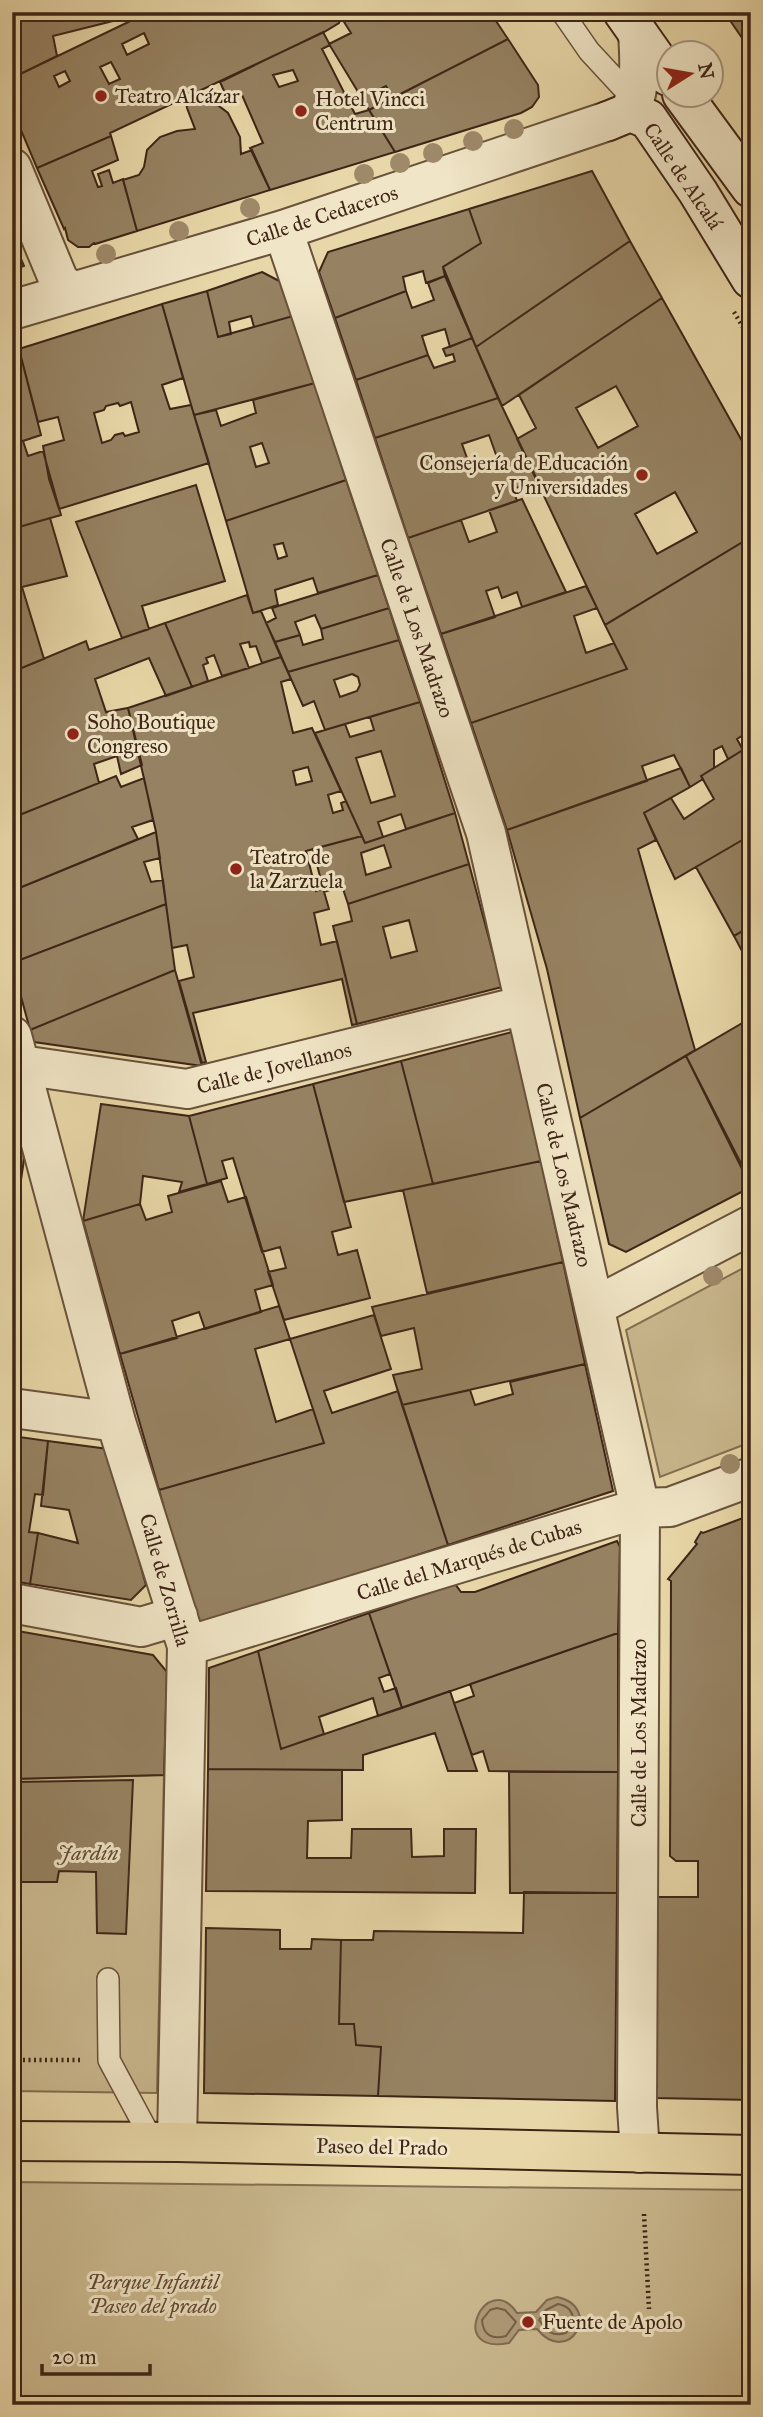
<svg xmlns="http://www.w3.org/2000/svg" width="763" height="2417" font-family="'IM FELL Great Primer',serif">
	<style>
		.green { fill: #cbb98f; stroke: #846f53; stroke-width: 2 }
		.water { fill: #ae9a77; stroke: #816b51; stroke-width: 2 }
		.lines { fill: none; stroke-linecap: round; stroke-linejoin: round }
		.shore { stroke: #766047; stroke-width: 2 }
		.building { fill: #968262; stroke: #3e2517; stroke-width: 2; fill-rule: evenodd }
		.lane-casing { stroke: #68523b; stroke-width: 24 }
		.street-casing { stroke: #68523b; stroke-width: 42 }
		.secondary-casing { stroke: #3e2517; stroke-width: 42 }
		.highway-casing { stroke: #3e2517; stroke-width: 42 }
		.path { stroke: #3e2517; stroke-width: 4.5; stroke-dasharray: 2 3.5; stroke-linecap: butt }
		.lane { stroke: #f0e5c6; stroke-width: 21 }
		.street { stroke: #f0e5c6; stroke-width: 38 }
		.secondary { stroke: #f0e5c6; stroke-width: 38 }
		.highway { stroke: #e8d7a8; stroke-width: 38 }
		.tree { fill: #9e8969 }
		.poi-dot { fill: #8f2418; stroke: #f0e5c6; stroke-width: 2.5 }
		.labels { text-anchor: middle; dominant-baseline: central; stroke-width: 6; stroke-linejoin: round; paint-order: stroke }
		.poi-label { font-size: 21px; fill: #3e2517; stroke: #f0e5c6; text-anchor: start }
		.street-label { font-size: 21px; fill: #3e2517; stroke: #f0e5c6 }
		.park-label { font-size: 21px; font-style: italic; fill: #614a35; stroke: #f0e5c6 }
	</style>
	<rect width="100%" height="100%" fill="#e8d7a8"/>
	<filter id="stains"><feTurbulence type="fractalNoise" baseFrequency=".00286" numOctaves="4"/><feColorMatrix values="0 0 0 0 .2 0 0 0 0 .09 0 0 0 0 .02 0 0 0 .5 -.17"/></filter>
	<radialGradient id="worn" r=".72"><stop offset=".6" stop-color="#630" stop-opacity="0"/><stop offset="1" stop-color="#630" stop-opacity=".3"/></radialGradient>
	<path class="green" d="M751 1264V1442L660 1477 626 1330Z
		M164 1775 157 2093 12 2091V1779Z
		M12 2182 751 2190V2405H12Z"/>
	<path class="water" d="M557 2297C604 2307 569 2368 537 2329L519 2330 509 2343C445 2356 487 2268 517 2313L536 2312 547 2300Z"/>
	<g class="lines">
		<path class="shore" d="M558 2304C568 2306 574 2312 573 2323L566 2333C552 2337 547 2331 539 2320L546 2310Z
			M497 2308 505 2310 516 2322 506 2336C492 2340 483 2335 482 2320L490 2310Z"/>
	</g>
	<path class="building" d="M12 12H149L53 36 57 56 12 78Z
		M149 12H343L339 23 324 32 110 133 111 136 37 168 12 109V78ZM144 33 149 44 127 55 122 44ZM111 62 120 79 109 84 100 67ZM65 71 70 81 59 87 54 76Z
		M363 12H490L508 39 393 98 386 86 374 92 381 104 369 110 329 44 351 33 344 22Z
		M733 12H751V51L727 16Z
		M323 32 330 45 322 49 355 114 369 110 395 152 270 190 250 148 263 143 242 95 229 102 220 82ZM293 70 298 81 279 87 273 75Z
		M508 39 538 85 539 97 532 107 521 113 395 152 369 110Z
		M192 99 215 103 228 113 240 137 241 154 252 150 270 190 137 231 123 180 139 175 144 167 147 150 160 137 177 131 195 129 187 108 186 101Z
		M111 136 118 160 92 171 98 187 102 186 98 174 109 170 113 183 123 179 137 231 95 244 94 243 89 247H78L68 240 65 228 64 229 37 168Z
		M592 171 630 241 476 347 443 267 481 243 469 209Z
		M469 209 481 243 443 267 445 276 426 283 423 271 403 277 406 291 335 318 319 272 328 252Z
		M12 238 24 266 12 270Z
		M630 241 662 298 502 406 476 347Z
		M262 272 283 283 293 316 254 327 251 316 229 322 231 334 218 337 207 291Z
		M445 276 472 338 450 347 445 329 422 336 428 355 356 380 335 318 406 291 412 308 434 300 428 283Z
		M207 291 218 337 293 316 315 383 194 415 162 304Z
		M662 298 751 457V537L605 625 517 439 536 428 519 395ZM616 386 638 426 598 448 576 408ZM675 492 697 532 657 554 635 514Z
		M162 304 183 378 162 385 170 409 191 405 209 463 59 509 49 479 43 446 64 440 58 417 38 422 19 349ZM131 402 139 432 125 436 123 433 115 435 111 440 102 443 94 413 104 410 106 406 118 403 120 406Z
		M472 338 498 398 375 438 356 380 428 355 434 368 455 361 453 354 446 356 443 349Z
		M19 349 41 435 23 441 28 456 43 451 61 515 12 529V351Z
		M315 383 346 480 226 521 194 415 216 410 221 426 256 413 253 400ZM262 443 269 463 256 467 250 447Z
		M498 398 543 492 536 494 532 482 513 489 517 501 408 538 375 438ZM489 435 499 463 472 472 462 444Z
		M346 480 378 575 318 593 313 578 275 590 278 605 253 613 226 521ZM283 543 287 556 278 559 274 545Z
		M196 485 225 581 142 606 149 629 122 638 76 522Z
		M522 499 566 592 522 607 517 592 502 598 498 587 486 591 495 617 441 634 408 538 461 520 469 542 497 532 489 510Z
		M50 518 67 576 22 587 44 659 12 672V529Z
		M751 537V737L745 734 737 739 743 750 728 759 722 746 714 750V768L701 776 703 779 690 787 674 755 642 766 647 781 507 830 471 723 627 669 605 625Z
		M378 575 389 608 321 629 315 615 295 622 300 635 275 642 266 623 276 618 272 608Z
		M586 586 597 608 574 616 586 653 614 643 627 669 471 723 441 634Z
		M247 595 253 613 261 611 281 657 262 663 256 646 250 647 249 642 240 644 249 668 222 676 214 655 206 658 208 663 203 665 208 681 192 687 165 623Z
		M389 608 399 640 288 672 275 642 300 635 303 645 323 639 321 629Z
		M165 623 192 687 166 696 149 658 95 679 106 712 128 708 142 765 121 774 117 756 94 764 99 783 12 818V672L86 641 89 650Z
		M399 640 420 702 325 730 314 701 303 706 288 672ZM352 674 358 677 360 685 357 691 340 697 334 680Z
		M281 657 291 679 281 682 293 733 312 728 341 791 328 795 333 813 343 810 341 803 346 801 362 836 306 851 316 891 323 888 329 909 314 913 321 945 337 941 357 1024 352 1025 342 979 193 1013 206 1062 202 1063 179 981 194 977 187 945 172 948 156 832 128 708ZM308 767 312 781 296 785 293 771Z
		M420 702 455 813 406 829 401 814 378 822 383 837 365 843 315 733 345 724 350 737 374 730 370 717ZM381 751 395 796 371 803 356 758Z
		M751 745V835L675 879 644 813 671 798 684 819 714 799 701 776Z
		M681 768 690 787 644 813 656 840 638 849 695 1050 580 1118 547 969 507 830Z
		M116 776 121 787 144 778 153 820 132 827 138 839 12 891V818Z
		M455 813 469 864 348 904 342 886 324 892 313 849 362 836 365 843ZM384 845 391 867 366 875 361 853Z
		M156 832 160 858 144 862 151 882 163 880 166 904 12 963V891Z
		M751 835V926L734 936 696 867Z
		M469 864 502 987 357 1024 333 926 352 921 348 904ZM409 920 417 951 391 958 383 927Z
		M166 904 175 970 30 1030 12 963Z
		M751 926V968L734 936Z
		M175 970 202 1066 34 1042 30 1030Z
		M751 1018V1183L686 1056Z
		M512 1032 541 1161 433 1184 401 1061Z
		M686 1056 751 1187 626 1252 609 1244 580 1118Z
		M401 1061 433 1184 344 1202 313 1084Z
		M313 1084 351 1227 332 1232 338 1255 357 1250 370 1298 284 1320 268 1272 286 1268 280 1247 262 1252 233 1158 222 1161 227 1178 207 1184 189 1116Z
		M101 1104 189 1116 207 1184 179 1192 182 1182 143 1176 140 1204 83 1221Z
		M12 1151 25 1153 12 1240Z
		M541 1161 563 1262 427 1293 403 1190Z
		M221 1181 228 1202 246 1197 273 1285 255 1290 261 1312 205 1329 199 1312 172 1321 177 1338 120 1354 83 1221 140 1204 146 1220 172 1212 168 1196Z
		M563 1262 585 1364 402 1405 393 1375 422 1369 414 1328 381 1336 372 1307Z
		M279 1306 290 1339 255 1349 276 1422 313 1409 324 1443 159 1490 120 1354Z
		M374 1315 391 1369 324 1391 332 1413 398 1391 448 1545 202 1625 196 1622 159 1490 324 1443 290 1339Z
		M585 1364 613 1491 448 1545 402 1405 470 1390 475 1405 513 1394 510 1382Z
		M12 1436 48 1441 43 1495 35 1494 29 1532 38 1533 30 1584 12 1581Z
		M48 1441 108 1449 146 1585 131 1600 30 1584 38 1533 78 1543 69 1510 41 1506Z
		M751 1515V1861H743L742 1902 751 1900V2100L655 2098 658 1897H698V1861H676L670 1856 671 1581 668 1579 697 1544 695 1542 701 1532 703 1533Z
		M617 1541 620 1547 618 1633 402 1708 369 1613 455 1584 461 1592H475Z
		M369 1613 390 1674 379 1678 384 1692 396 1688 402 1708 378 1716 373 1698 319 1717 324 1734 281 1749 258 1651Z
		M12 1630 153 1655 167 1672 164 1775 12 1779Z
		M618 1633V1772L489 1771 483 1751 472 1755 454 1703 474 1696 470 1684Z
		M258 1651 281 1749 450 1691 477 1771H448L435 1733 363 1755V1770L208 1769 209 1668Z
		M208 1769 342 1770V1820L308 1821 307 1858H351L352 1829H411L412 1857 444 1856V1829H476L475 1893 206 1891Z
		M509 1772H618L617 1893H510Z
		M133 1780 126 1934 97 1933 96 1872 59 1871 57 1882H12L14 1782Z
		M524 1892 617 1893 615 2101 378 2096 381 2047 356 2045 354 2024H339L341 1940H373L374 1931 523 1933Z
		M206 1928 280 1930V1949H311L312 1939 341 1940 339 2024H354L356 2045 381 2047 378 2096 204 2093Z"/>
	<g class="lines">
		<defs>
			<path id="lane" d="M562 12 589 51 638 104
				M108 1979 109 2060 153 2142"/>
			<path id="street" d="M630 112C641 87 640 61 638 34
				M12 168 59 281 72 292
				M283 230 486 833 640 1508 637 2107 640 2153
				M12 310 283 230 608 121
				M12 1036 116 1422 187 1646 177 2142
				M21 1065 187 1089 525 1005
				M594 1307 751 1225
				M12 1408 116 1422
				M12 1603 141 1627 178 1616
				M187 1646 640 1508 670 1507 751 1477"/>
			<path id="secondary" d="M623 12 668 76
				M682 94 751 188
				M608 121 630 112 648 119 698 192 751 279"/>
			<path id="highway" d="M12 2141 177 2142 751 2155"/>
		</defs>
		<use href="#lane" class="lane-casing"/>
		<use href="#street" class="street-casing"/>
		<use href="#secondary" class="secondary-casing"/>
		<use href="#highway" class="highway-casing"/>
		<path class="path" d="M734 312 751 341
			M12 1793H14
			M12 2060H81
			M644 2214 649 2309"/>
		<use href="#lane" class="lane"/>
		<use href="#street" class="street"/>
		<use href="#secondary" class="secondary"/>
		<use href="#highway" class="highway"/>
	</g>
	<g class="tree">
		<circle cx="514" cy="129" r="10"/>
		<circle cx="473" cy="141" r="10"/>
		<circle cx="433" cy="153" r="10"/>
		<circle cx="400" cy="163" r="10"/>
		<circle cx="364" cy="174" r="10"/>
		<circle cx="250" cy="208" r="10"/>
		<circle cx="179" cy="231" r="10"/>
		<circle cx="106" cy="254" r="10"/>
		<circle cx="713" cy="1276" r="10"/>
		<circle cx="730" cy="1464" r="10"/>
	</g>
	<g class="poi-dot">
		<circle cx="101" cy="96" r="7"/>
		<circle cx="301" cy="111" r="7"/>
		<circle cx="642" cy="475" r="7"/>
		<circle cx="73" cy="734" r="7"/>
		<circle cx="236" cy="869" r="7"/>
		<circle cx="528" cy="2322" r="7"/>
	</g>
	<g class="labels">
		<g class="poi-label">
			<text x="115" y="96">Teatro Alcázar</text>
			<text x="315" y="99">Hotel Vincci<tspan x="315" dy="24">Centrum</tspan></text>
			<text x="628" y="463" text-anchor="end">Consejería de Educación<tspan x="628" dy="24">y Universidades</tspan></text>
			<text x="87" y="722">Soho Boutique<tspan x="87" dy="24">Congreso</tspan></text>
			<text x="250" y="857">Teatro de<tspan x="250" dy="24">la Zarzuela</tspan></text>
			<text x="542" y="2322">Fuente de Apolo</text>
		</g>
		<g class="street-label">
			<text transform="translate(683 176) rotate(56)">Calle de Alcalá</text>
			<text transform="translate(322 216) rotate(-18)">Calle de Cedaceros</text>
			<text transform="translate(417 628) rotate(71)">Calle de Los Madrazo</text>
			<text transform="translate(274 1068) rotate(-14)">Calle de Jovellanos</text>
			<text transform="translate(564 1175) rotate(77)">Calle de Los Madrazo</text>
			<text transform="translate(469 1560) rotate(-17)">Calle del Marqués de Cubas</text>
			<text transform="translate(165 1580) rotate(74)">Calle de Zorrilla</text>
			<text transform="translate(639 1733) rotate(-90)">Calle de Los Madrazo</text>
			<text transform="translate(382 2147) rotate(1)">Paseo del Prado</text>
		</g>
		<g class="park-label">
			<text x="88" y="1853">Jardín</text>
			<text x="153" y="2282">Parque Infantil<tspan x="153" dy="24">Paseo del prado</tspan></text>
		</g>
	</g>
	<rect width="763" height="2417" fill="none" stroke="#e8d7a8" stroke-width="42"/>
	<rect x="14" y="14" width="735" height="2389" fill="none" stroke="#3e2517" stroke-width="3.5"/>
	<rect x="21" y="21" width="721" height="2375" fill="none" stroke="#3e2517" stroke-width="2"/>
	<g transform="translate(690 74) rotate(79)"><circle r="33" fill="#f0e5c6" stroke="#a99880" stroke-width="2"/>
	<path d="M0-5L12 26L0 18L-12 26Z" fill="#8f2418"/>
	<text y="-10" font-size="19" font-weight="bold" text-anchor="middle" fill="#3e2517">N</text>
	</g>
	<path d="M42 2364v10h108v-10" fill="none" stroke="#3e2517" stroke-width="3.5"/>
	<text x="52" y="2364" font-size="21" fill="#3e2517" stroke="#f0e5c6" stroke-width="5" paint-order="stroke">20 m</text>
	<rect width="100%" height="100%" filter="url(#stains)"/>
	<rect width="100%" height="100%" fill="url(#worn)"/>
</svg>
